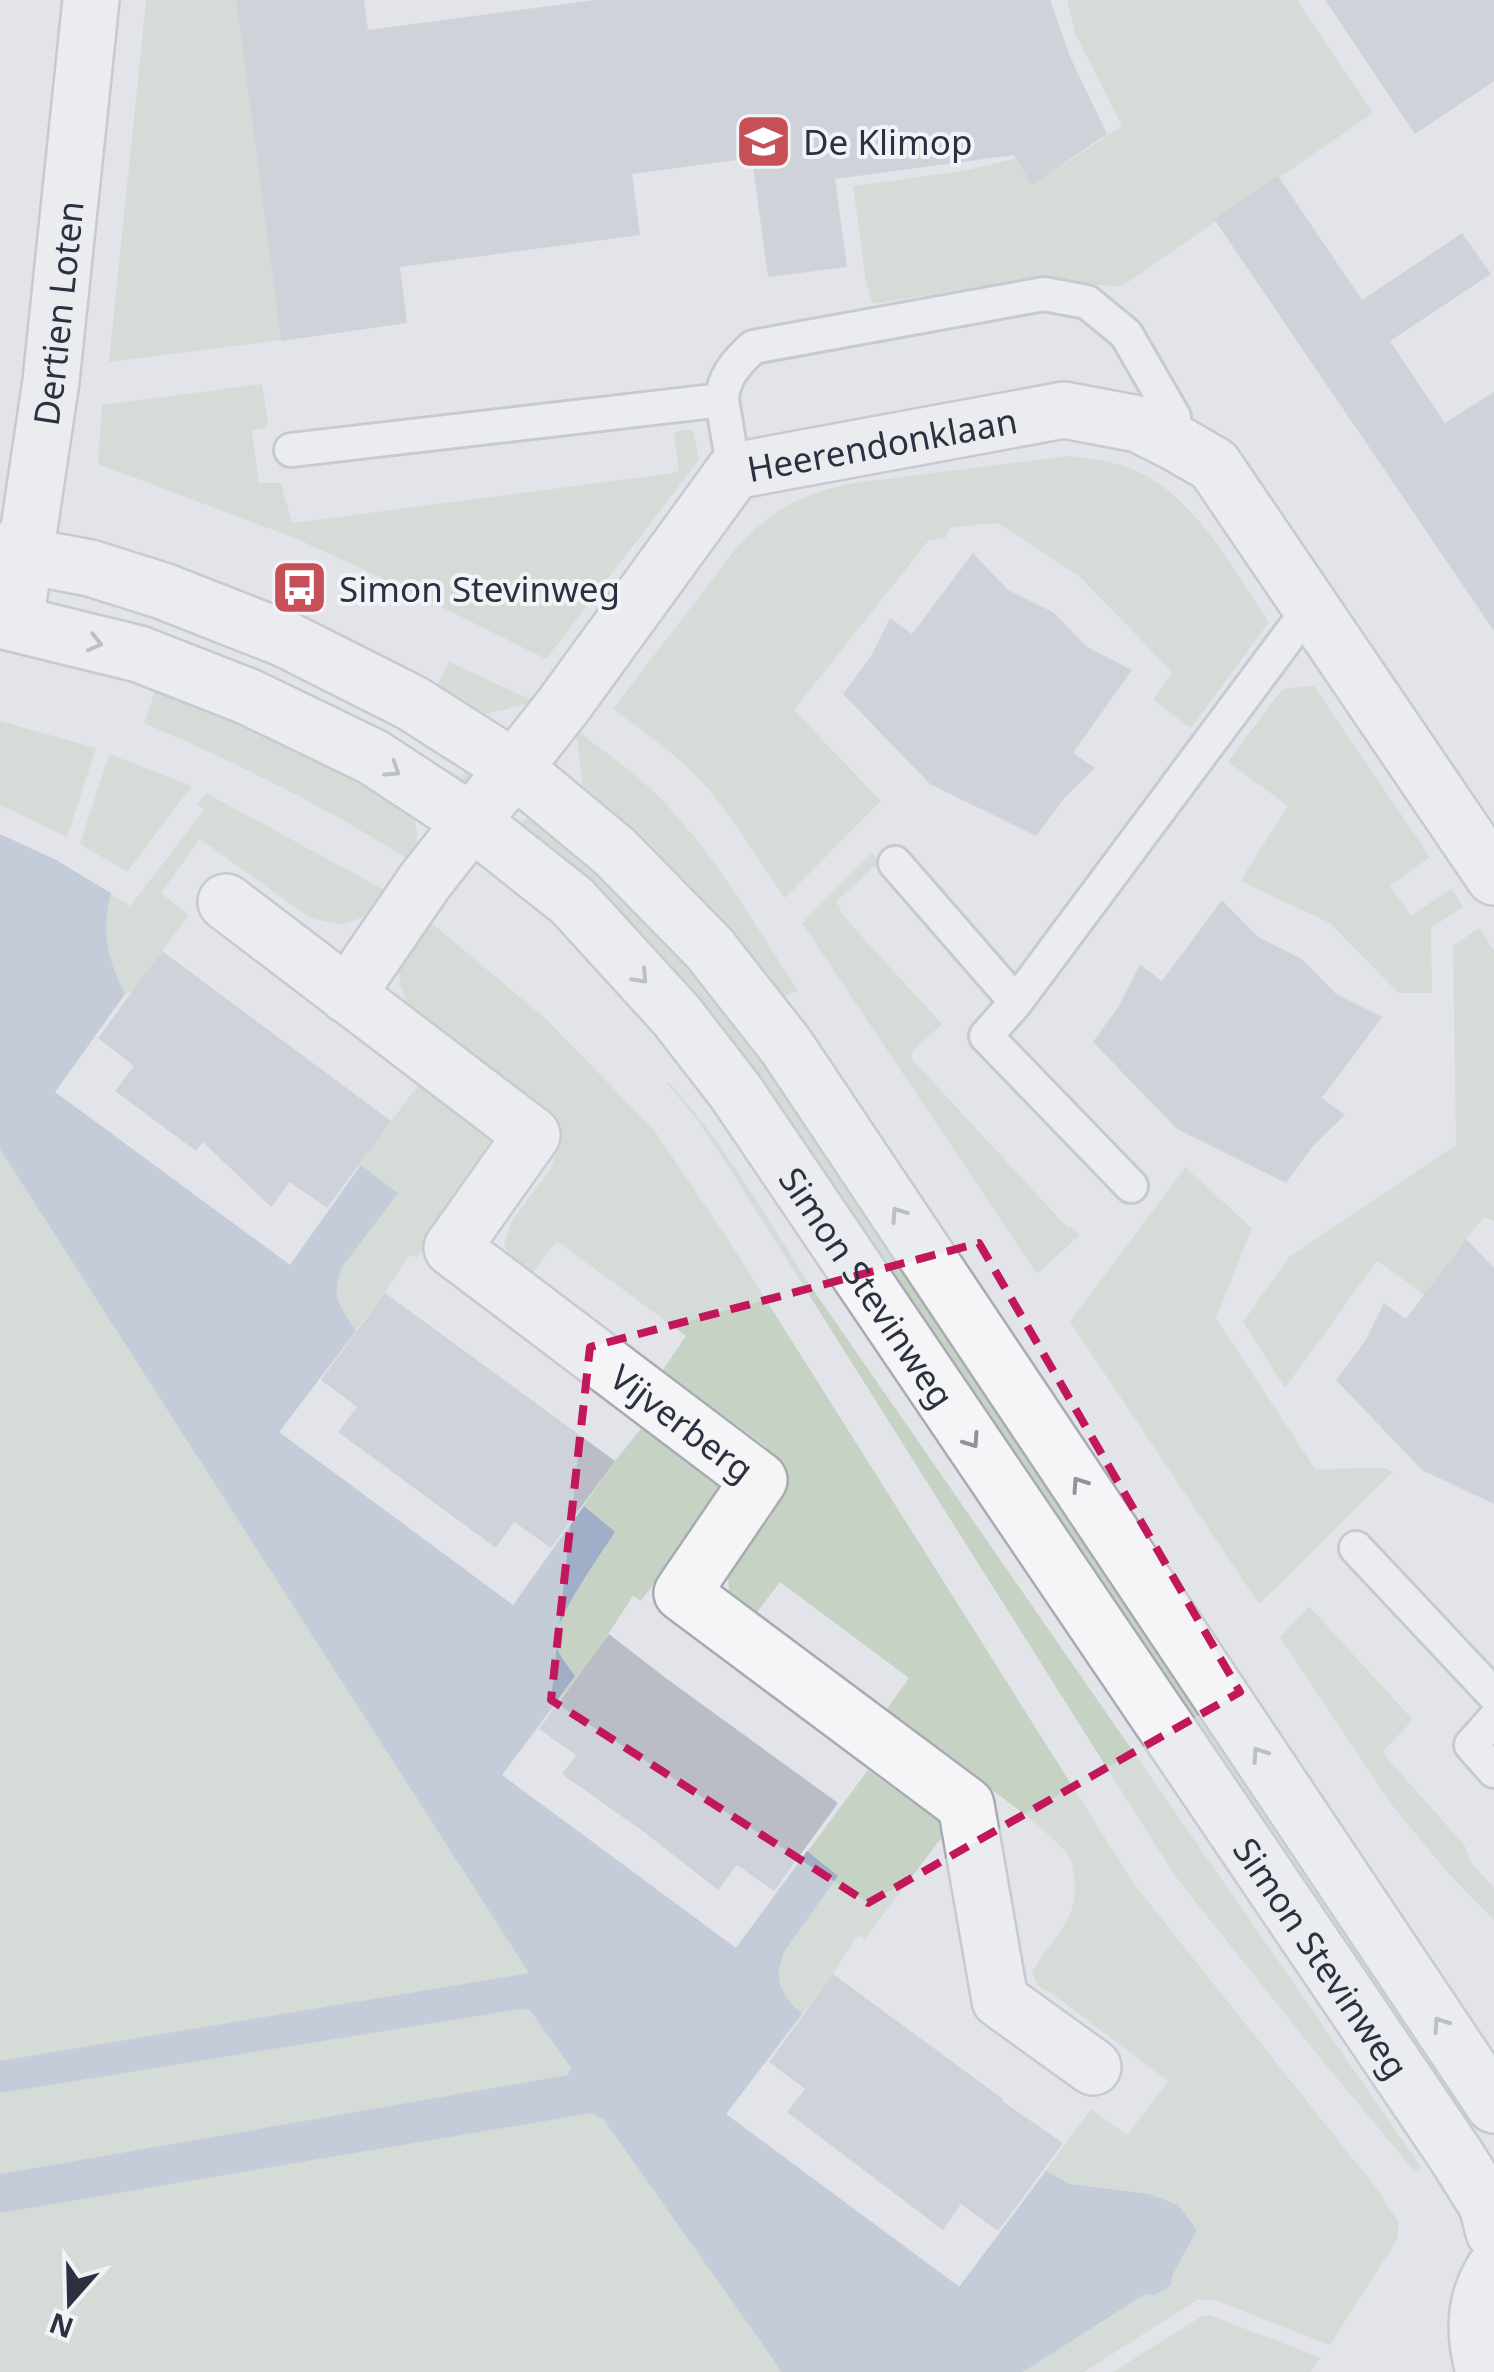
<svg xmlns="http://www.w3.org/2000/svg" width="1494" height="2372" font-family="'Noto Sans',sans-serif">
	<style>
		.green { fill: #c6d3c4 }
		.water { fill: #a0afc7 }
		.building { fill: #babdc6 }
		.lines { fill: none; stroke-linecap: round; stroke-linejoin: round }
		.service-casing { stroke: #a7abb3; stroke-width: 38 }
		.minor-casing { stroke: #a7abb3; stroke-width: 60 }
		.tertiary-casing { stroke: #a7abb3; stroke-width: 60 }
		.service { stroke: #f5f5f8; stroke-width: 32 }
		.minor { stroke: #f5f5f8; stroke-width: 55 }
		.tertiary { stroke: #f5f5f8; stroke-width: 55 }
		.oneway { stroke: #90939c }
		.marked { fill: none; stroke: #c2185b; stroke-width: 8; stroke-dasharray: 20 12; stroke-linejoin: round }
		.labels { text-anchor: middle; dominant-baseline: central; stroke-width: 8; stroke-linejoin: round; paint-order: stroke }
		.poi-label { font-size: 35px; fill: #2b3140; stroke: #f2f3f7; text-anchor: start }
		.street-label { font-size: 35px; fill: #2b3140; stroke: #f2f3f7 }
	</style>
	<rect width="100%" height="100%" fill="#e2e4e9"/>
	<path class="green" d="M146 0H236L281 340 109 362Z
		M1067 0H1297L1373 113 1121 287 1030 279 872 304 866 282 853 186 963 171 1027 156 1047 175 1122 126 1075 33Z
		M262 384 268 423 264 428 253 430 252 433 259 483H281L292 523 674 473 679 470 674 435 679 430H693L699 460 546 659 401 587 297 539 98 464 102 405Z
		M1069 456C1092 459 1115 461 1137 471 1196 498 1234 571 1269 622L1191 728 1153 700 1172 672 1080 577 998 523 952 527 945 538 929 540 794 710 881 801 785 898C755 857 729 808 692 772 668 748 640 729 613 709L734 551C772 509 798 495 853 483Z
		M178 619 263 651 475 767 477 779 463 787 172 638 251 668 336 705 462 778 465 772 379 717 337 696 255 658 176 628Z
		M449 662 536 702 481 715 434 692Z
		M158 683 232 713 408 805C419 826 420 839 411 861 326 807 237 763 144 723Z
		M1314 686 1430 857 1390 886 1411 916 1452 888 1463 907 1431 928 1432 993H1398L1330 923 1240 881 1288 806 1228 762 1280 692 1286 688Z
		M0 721 96 748 67 837 0 805Z
		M576 730C604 751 634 772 659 797 715 854 755 925 798 991L776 999 578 795 583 789Z
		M109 754 192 786 127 872 80 844Z
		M206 793 388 892 369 915 342 925 310 918 200 839 161 893 189 915 133 991 125 994 55 1092 290 1265 360 1166 358 1165 419 1084 491 1139 492 1155 417 1258 409 1255 385 1293 279 1432 513 1605 615 1461 644 1425 719 1482 718 1494 641 1601 633 1596 599 1648 502 1775 736 1948 868 1770 941 1823 942 1837 865 1939 858 1935 833 1974 726 2114 960 2287 1091 2109 1127 2135 1168 2081 1051 1993 1038 1986 1032 1973C1045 1946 1074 1924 1075 1892 1075 1884 1074 1869 1071 1861 1061 1833 916 1736 884 1713L909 1678 780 1582 754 1616 730 1600 728 1578 736 1563 772 1515 781 1492 778 1470 765 1446 662 1371 686 1336 557 1241 531 1275 511 1260 504 1244 512 1220 551 1169 557 1148 554 1127 535 1102 416 1015C385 973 402 956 427 919L548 1021 654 1130 729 1241 1134 1884 1377 2189 1399 2223 1397 2240 1330 2345 1212 2299 1197 2300 1084 2372H1023L1131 2302 996 2372H0V834L56 860 130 906 204 810 197 804Z
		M535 816 590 859 751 1034 1464 2095 1444 2107 518 830C521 820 526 819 535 816Z
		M872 853 879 862 836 902 840 907 841 912 854 928 942 1024 912 1052V1059L1067 1227H1072L1080 1235 1037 1274 802 923Z
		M1479 928 1494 951V1221L1484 1217 1448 1262 1426 1296 1377 1261 1285 1388 1243 1322 1289 1257 1456 1145 1453 946Z
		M669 1082C723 1142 764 1212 807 1281L1421 2167 1415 2172 1316 2053 1175 1876 719 1152 695 1117 667 1083Z
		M1185 1167 1252 1228 1216 1318 1315 1469 1386 1468 1393 1472 1259 1604 1070 1322Z
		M1309 1606 1413 1720 1382 1752 1465 1846 1471 1863 1494 1888V1920L1448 1873 1391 1804 1280 1637Z
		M1210 2315 1321 2358 1310 2372H1113L1202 2316Z"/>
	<path class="water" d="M0 834 56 860 111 893C101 931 107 959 125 994L55 1092 290 1265 361 1165 398 1193 342 1267C330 1296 340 1307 356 1331L279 1432 513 1605 584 1506 615 1532C601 1554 553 1620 556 1642 557 1655 568 1665 575 1676L502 1775 736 1948 807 1851 838 1876 784 1952C773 1981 780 1994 802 2014L726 2114 959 2287 1046 2171 1070 2184 1149 2194 1178 2205 1197 2230 1172 2276 1171 2285 1155 2295 1145 2294 1023 2372H782L604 2120 592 2113 0 2213V2174L568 2075 571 2068 530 2010 521 2009 0 2093V2061L529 1973 0 1149Z"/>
	<path class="building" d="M236 0H364L368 30 595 0H1050L1071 59 1107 134 1032 185 1014 155 835 179 847 267 768 277 752 158 632 174 640 235 400 267 407 323 281 341Z
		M1325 0H1494V81L1415 134Z
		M1278 176 1362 300 1462 233 1491 274 1390 341 1445 423 1494 392V631L1214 219Z
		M973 553 1008 590 1053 612 1087 647 1132 670 1073 753 1095 768 1065 797 1036 836 930 784 843 694 871 656 890 618 912 634Z
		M1222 900 1258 937 1302 959 1336 994 1382 1017 1322 1098 1345 1115 1313 1146 1286 1183 1177 1129 1093 1042 1118 1007 1140 965 1162 981Z
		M162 951 391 1121 327 1208 290 1182 271 1207 203 1142 196 1151 115 1091 134 1066 98 1038Z
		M1466 1239 1494 1268V1504L1422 1470 1336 1380 1366 1340 1384 1303 1406 1319Z
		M385 1293 615 1461 551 1548 514 1522 496 1548 338 1432 357 1407 321 1380Z
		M609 1634 667 1679 838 1803 774 1891 737 1865 718 1890 644 1832 562 1774 576 1755 539 1729Z
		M833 1974 1003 2099 1002 2101 1063 2143 998 2231 961 2204 943 2230 787 2112 805 2089 769 2062Z"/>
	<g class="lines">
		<defs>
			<path id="service" d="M722 400C723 377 736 363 753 347L1044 294 1087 302 1126 334 1174 417 1176 443
				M291 450 722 400 734 471
				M895 863 1016 1002
				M1131 1186 986 1036 1016 1002 1311 606
				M1356 1548 1494 1695
				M1494 1719 1471 1745 1494 1771"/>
			<g id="minor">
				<path id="s1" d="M15 622 51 381 91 0"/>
				<path id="s2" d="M226 902 532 1135 452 1248 759 1480 682 1593 966 1805 1000 2000 1093 2067"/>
				<path id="s3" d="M347 995 425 881 563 706 734 471 1064 410 1138 424 1176 443 1214 465 1494 877"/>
			</g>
			<g id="tertiary">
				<path d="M0 551 90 568 163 591 285 639 412 703 514 768 615 852 709 948 786 1046 1494 2105"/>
				<path id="s4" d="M0 620 139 654 249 697 373 757 472 822 572 901 676 1015 735 1091 1457 2157 1487 2205 1494 2232"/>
				<path d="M1484 2372C1474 2336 1473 2302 1494 2269"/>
			</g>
		</defs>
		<use href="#service" class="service-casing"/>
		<use href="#minor" class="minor-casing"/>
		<use href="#tertiary" class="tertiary-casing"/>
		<use href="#service" class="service"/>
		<use href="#minor" class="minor"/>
		<use href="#tertiary" class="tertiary"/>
	</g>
	<defs><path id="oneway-chevron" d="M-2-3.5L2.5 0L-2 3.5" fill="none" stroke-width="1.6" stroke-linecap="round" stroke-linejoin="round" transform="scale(2.5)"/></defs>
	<g class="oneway">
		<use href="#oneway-chevron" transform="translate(95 643) rotate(14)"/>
		<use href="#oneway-chevron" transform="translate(393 770) rotate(33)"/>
		<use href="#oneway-chevron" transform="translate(641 977) rotate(47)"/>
		<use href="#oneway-chevron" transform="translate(898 1214) rotate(-124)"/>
		<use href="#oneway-chevron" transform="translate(972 1441) rotate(56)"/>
		<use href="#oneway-chevron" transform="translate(1079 1484) rotate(-124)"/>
		<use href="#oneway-chevron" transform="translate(1259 1754) rotate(-124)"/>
		<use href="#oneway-chevron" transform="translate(1440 2024) rotate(-124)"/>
	</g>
	<path d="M0 0H1494V2372H0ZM979 1243 1240 1692 868 1903 551 1700 590 1347Z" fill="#e2e4e9" fill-opacity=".55" fill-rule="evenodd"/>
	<path class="marked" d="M979 1243 1240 1692 868 1903 551 1700 590 1347Z"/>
	<defs>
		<symbol id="school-square" viewBox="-11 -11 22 22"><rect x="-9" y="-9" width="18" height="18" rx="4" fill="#c55058" stroke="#f2f3f7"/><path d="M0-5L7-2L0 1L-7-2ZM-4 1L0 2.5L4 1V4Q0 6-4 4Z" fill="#fff"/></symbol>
		<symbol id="bus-square" viewBox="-11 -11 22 22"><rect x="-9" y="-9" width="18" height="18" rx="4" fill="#c55058" stroke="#f2f3f7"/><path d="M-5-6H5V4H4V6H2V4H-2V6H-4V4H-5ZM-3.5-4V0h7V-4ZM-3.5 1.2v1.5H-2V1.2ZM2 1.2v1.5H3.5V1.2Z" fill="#fff"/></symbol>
	</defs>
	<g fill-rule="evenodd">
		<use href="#school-square" x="732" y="110" width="63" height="63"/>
		<use href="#bus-square" x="268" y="556" width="63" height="63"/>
	</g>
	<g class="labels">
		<g class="poi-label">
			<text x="803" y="141">De Klimop</text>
			<text x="339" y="588">Simon Stevinweg</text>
		</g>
		<g class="street-label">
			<text stroke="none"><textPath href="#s1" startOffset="312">Dertien Loten</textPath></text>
			<text stroke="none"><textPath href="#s3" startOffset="802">Heerendonklaan</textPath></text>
			<text stroke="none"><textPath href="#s4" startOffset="1132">Simon Stevinweg</textPath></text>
			<text stroke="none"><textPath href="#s2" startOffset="812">Vijverberg</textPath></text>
			<text stroke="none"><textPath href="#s4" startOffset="1942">Simon Stevinweg</textPath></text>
		</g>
	</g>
	<g transform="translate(70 2302) rotate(200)" stroke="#f2f3f7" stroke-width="8" paint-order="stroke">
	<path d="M0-8L18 38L0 25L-18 38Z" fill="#2b3140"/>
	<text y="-15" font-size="28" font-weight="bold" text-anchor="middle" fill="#2b3140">N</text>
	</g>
</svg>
